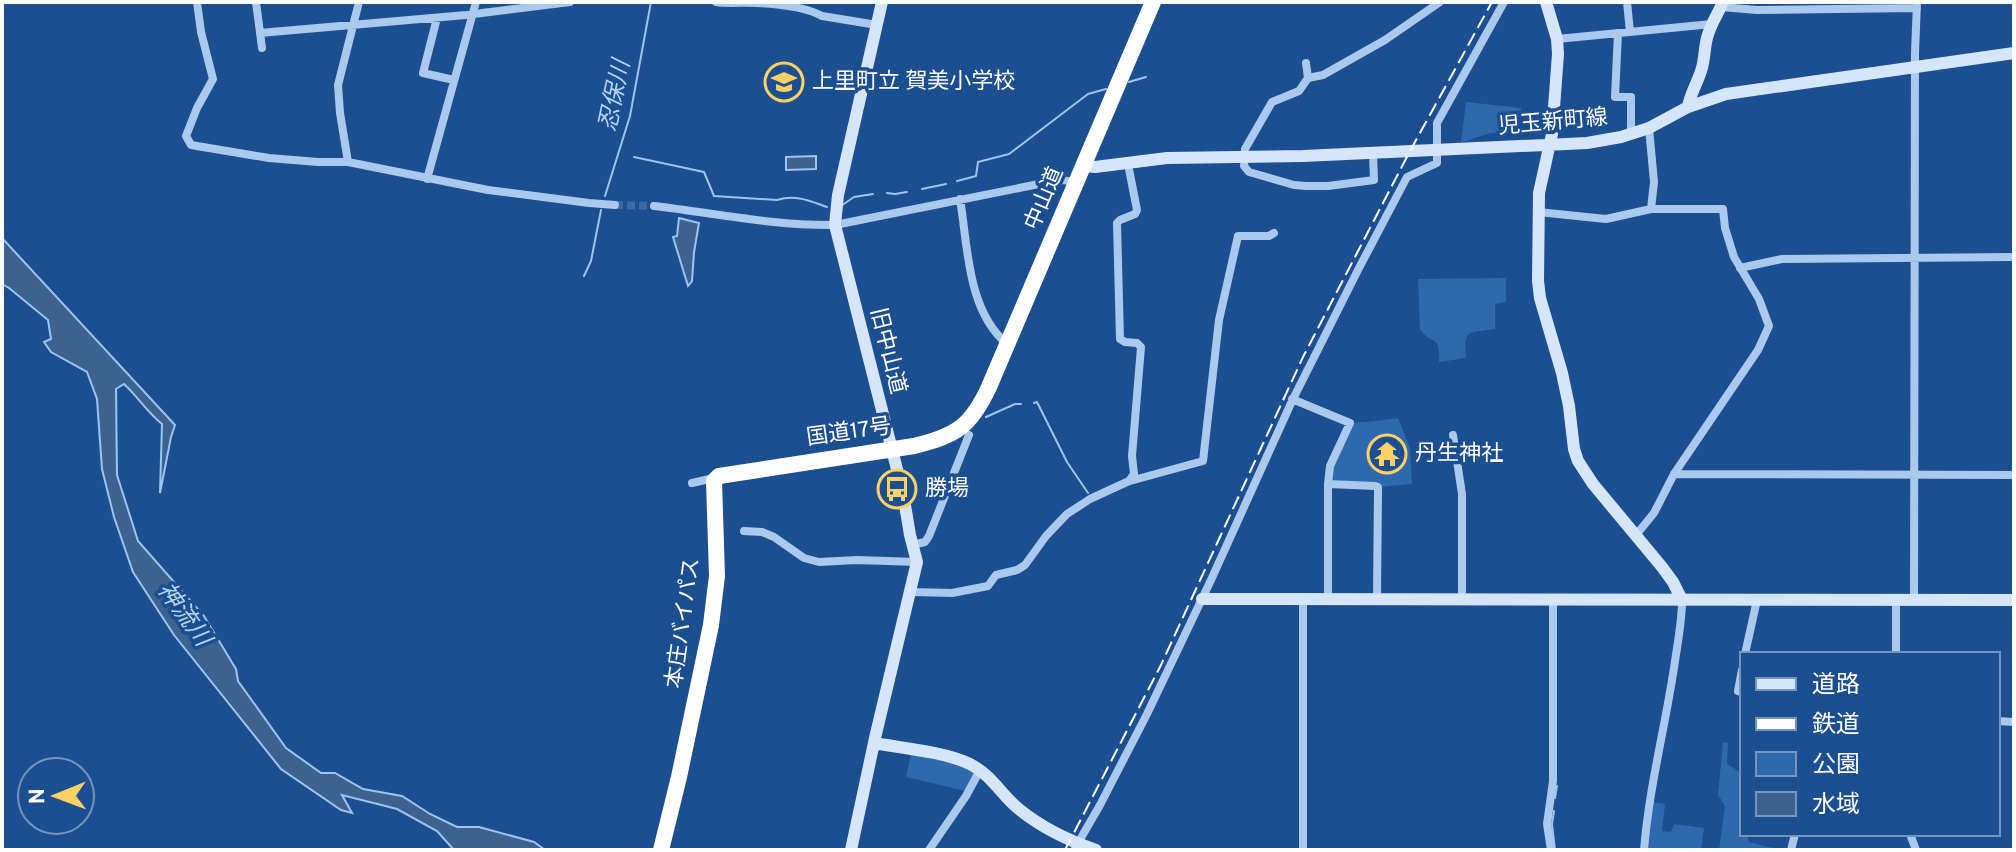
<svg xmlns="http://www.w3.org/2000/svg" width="2016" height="852" font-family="Overpass,'Noto Sans JP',sans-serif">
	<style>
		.green { fill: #2e69ad }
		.water { fill: #3c6290; stroke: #9cc4f0; stroke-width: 2 }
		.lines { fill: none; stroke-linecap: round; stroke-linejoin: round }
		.stream { stroke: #9cc4f0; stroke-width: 2 }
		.street-tunnel { stroke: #3d69a0; stroke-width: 8; stroke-dasharray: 8 4; stroke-linecap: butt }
		.street { stroke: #a9c9ee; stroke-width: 8 }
		.secondary { stroke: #d6e6fa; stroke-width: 12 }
		.highway { stroke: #fff; stroke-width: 16 }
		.rail { stroke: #fff; stroke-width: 2; stroke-dasharray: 14 6; stroke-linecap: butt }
		.labels { text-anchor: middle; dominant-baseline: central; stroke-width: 7; stroke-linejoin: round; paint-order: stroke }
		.poi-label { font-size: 22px; fill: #fff; stroke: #1b4f8f; text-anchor: start }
		.street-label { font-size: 22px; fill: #fff; stroke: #1b4f8f }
		.water-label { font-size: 24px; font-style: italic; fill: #b5d3f5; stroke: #1b4f8f }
	</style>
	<rect width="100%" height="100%" fill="#1b4f8f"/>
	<path class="green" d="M1466 102 1521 108 1518 133H1491L1461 142Z
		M1506 278V302L1495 304V329C1469 333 1463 328 1466 358L1439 362C1441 333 1431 346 1420 329L1418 279Z
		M1398 418 1410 448 1412 484 1378 487 1328 484 1330 466 1350 423 1376 421Z
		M1723 742 1728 743 1727 764 1742 773V834H1747L1749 842 1781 850H1719L1725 806 1718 795Z
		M911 754 965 765 975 774 966 791 906 777Z
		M1651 802 1665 804 1662 831 1671 832 1674 824 1704 828 1701 850H1644Z"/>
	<path class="water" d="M816 156V169L786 170V157Z
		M679 218 699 223 694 252 692 281 688 286 673 237 677 236Z
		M2 238 175 425 171 437 160 493 162 424C147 412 138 397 124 384L116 389 117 475 138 541 204 616 236 669 238 681 286 748 321 773H335L363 789 402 796 430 814 457 827H479L534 842 545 850H454L437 831 397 809 342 795 352 813 341 810 281 769 174 635 133 572 114 517 102 469 97 399 87 372 51 352 44 342 51 339 48 320 9 288 2 284Z"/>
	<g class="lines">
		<path class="stream" d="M1129 82 1146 77
			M634 157 704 172 714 196 777 200C795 194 810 201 827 207
			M957 181 976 176 978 162 1009 154 1088 94 1106 89
			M922 189 946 184
			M887 193 895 194 907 192
			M605 196 630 116 651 2
			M841 206 854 197 873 194
			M584 276 591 261 601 210
			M1034 403 1037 402 1067 462 1088 493
			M986 417 1015 404H1021
			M1555 798 1557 786
			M1554 811 1552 824 1555 850"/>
		<path class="street-tunnel" d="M615 205 654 206"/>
		<path class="street" d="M197 2 201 32 213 79 197 108 186 136 191 145 269 158 318 162H348L488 190 589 203 615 205
			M256 2 262 48
			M716 2C730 4 743 2 757 3 777 4 804 6 822 16L877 25
			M1627 2 1630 32
			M1721 7 1757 10 1917 8
			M437 18 423 73 454 80
			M260 33 466 15 570 2
			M1618 33 1615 97H1631V134
			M1557 39 1712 24
			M1306 63 1308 78
			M1649 128 1654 182 1651 209
			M1373 153 1374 180 1328 186H1306L1294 185 1249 172 1244 166 1245 149 1272 102 1299 91 1308 78 1323 75 1385 40 1440 2
			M348 162 340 113 338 85 359 2
			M427 179 476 2
			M960 199C968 247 967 310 1007 344
			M654 206C714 213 774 226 835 225L1039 184 1064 180 1075 183
			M1538 212 1606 219 1651 209H1723L1725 228 1734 257 1759 299 1769 326 1758 350 1674 474 1654 513 1636 535
			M1740 268 1782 259 2014 257
			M1292 399 1350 423 1330 466 1328 484V600
			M1453 435 1462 494V600
			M1674 474 2014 475
			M1130 481 1203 461 1219 320 1238 236H1269L1274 233
			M692 483 714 478
			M1328 484 1375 486 1378 487 1377 599
			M744 531 762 532 774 537 804 558 819 562 857 560 917 562
			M912 545 925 542 929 536 969 435
			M911 592 952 593 988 586 996 575 1017 570 1025 565 1046 536 1067 514 1090 499 1129 481 1134 474 1132 456 1141 347 1137 343 1125 342 1120 339 1117 223 1120 220 1135 214 1137 210 1128 164
			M1303 600V850
			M1896 600V654
			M1914 600 1915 53 1917 2
			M1745 654 1757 600
			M1742 670 1738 691 1742 692
			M1998 721 2014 722
			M1910 834 1916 850
			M929 850 966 796 980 770
			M1074 850 1100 805 1147 714 1211 580 1292 401 1359 268 1407 177 1437 163V123L1504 2
			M1551 850 1547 824 1553 781V600
			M1644 850C1649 787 1666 724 1675 661 1678 641 1682 621 1682 600
			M1791 850 1795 834"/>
		<path class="secondary" d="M1546 2 1557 39 1558 54 1552 134 1539 193 1538 281 1540 298 1562 373 1569 406 1574 449 1578 461 1593 484 1662 567 1673 582 1682 600
			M1688 107C1690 94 1697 84 1701 71 1705 60 1704 49 1707 38 1710 25 1718 14 1723 2
			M1084 166 1095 167 1167 158 1303 156 1587 143 1621 137 1649 128 1688 107 1726 94 2014 53
			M1202 599 2014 600
			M874 743C902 748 945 752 970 764 993 776 1001 795 1020 810 1041 827 1070 841 1096 850
			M851 850 875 738 917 562 910 535 903 493 835 225 838 195 882 2"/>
		<path class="highway" d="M661 850 679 777 711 625 717 576 714 481 719 476 914 446C956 435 970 428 989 387L1153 2"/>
		<path class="rail" d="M1065 850 1160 667 1303 357 1410 151 1492 2"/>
	</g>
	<defs>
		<symbol id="school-ring" viewBox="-11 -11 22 22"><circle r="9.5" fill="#1b4f8f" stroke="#ffd166" stroke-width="1.5"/><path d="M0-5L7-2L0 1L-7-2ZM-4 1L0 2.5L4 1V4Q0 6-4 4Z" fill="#ffd166"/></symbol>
		<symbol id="temple-ring" viewBox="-11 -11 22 22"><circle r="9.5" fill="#1b4f8f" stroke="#ffd166" stroke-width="1.5"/><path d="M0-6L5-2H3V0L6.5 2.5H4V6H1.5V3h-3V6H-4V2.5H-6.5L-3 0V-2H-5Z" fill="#ffd166"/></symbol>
		<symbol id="bus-ring" viewBox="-11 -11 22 22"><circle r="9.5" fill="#1b4f8f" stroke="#ffd166" stroke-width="1.5"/><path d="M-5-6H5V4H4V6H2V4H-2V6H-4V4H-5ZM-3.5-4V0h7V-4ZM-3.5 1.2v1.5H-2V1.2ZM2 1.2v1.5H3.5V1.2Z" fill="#ffd166"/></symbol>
	</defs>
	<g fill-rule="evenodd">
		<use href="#school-ring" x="762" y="60" width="44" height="44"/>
		<use href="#temple-ring" x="1365" y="432" width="44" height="44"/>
		<use href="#bus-ring" x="875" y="467" width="44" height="44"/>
	</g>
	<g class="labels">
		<g class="poi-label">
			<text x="812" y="82">上里町立 賀美小学校</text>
			<text x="1415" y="454">丹生神社</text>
			<text x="925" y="489">勝場</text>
		</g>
		<g class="street-label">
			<text transform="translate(1553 123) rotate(-5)">児玉新町線</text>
			<text transform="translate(1045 199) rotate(-67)">中山道</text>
			<text transform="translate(887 351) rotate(76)">旧中山道</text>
			<text transform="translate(849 433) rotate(-8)">国道17号</text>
			<text transform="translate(684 623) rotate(-82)">本庄バイパス</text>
		</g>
		<g class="water-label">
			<text transform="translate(616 96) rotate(-78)">忍保川</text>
			<text transform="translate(183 615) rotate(54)">神流川</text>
		</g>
	</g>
	<rect width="2016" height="852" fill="none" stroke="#ffffff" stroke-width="8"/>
	<rect x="1740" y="652" width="260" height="184" fill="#1b4f8f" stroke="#7695bc" stroke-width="2"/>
	<rect x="1756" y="678" width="40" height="12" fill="#d6e6fa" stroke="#7695bc" stroke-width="2"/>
	<text x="1812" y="692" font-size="24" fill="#ffffff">道路</text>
	<rect x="1756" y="718" width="40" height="12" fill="#ffffff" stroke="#7695bc" stroke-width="2"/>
	<text x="1812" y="732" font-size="24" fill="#ffffff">鉄道</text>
	<rect x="1756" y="752" width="40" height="24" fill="#2e69ad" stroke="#7695bc" stroke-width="2"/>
	<text x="1812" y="772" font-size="24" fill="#ffffff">公園</text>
	<rect x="1756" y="792" width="40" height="24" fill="#3c6290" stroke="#7695bc" stroke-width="2"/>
	<text x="1812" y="812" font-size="24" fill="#ffffff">水域</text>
	<g transform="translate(56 796) rotate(269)"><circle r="38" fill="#1b4f8f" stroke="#7695bc" stroke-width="2"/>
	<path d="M0-6L14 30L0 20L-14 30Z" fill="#ffd166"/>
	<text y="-12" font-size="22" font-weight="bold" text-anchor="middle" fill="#ffffff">N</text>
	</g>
</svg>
